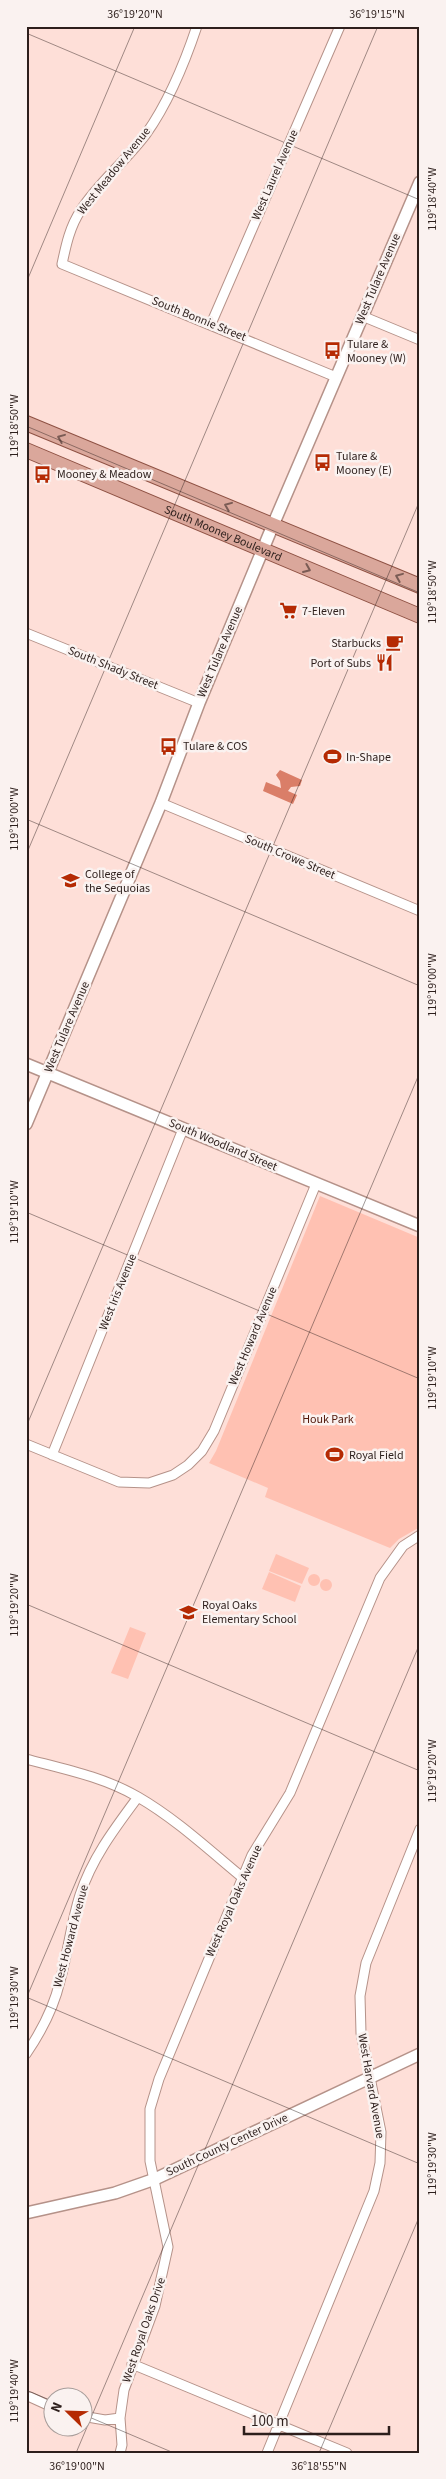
<svg xmlns="http://www.w3.org/2000/svg" width="446" height="2479" font-family="'Source Sans 3',sans-serif">
	<style>
		.green { fill: #ffc1b2 }
		.water { fill: #da7e68 }
		.lines { fill: none; stroke-linecap: round; stroke-linejoin: round }
		.minor-casing { stroke: #b59289; stroke-width: 11 }
		.tertiary-casing { stroke: #b59289; stroke-width: 14 }
		.primary-casing { stroke: #8e5143; stroke-width: 16 }
		.minor { stroke: #fff; stroke-width: 9 }
		.tertiary { stroke: #fff; stroke-width: 11 }
		.primary { stroke: #daa79b; stroke-width: 14 }
		.oneway { stroke: #7b5c55 }
		.ticks { fill: none; stroke: #2d1f1c; stroke-width: 1; stroke-opacity: 0.45 }
		.labels { text-anchor: middle; dominant-baseline: central; stroke-width: 5; stroke-linejoin: round; paint-order: stroke }
		.street-label { font-size: 12px; fill: #2d1f1c; stroke: #faf2f0 }
		.poi-label { font-size: 12px; fill: #2d1f1c; stroke: #faf2f0; text-anchor: start }
		.park-label { font-size: 12px; fill: #53190b; stroke: #faf2f0 }
		.neatline { fill: none; stroke: #2d1f1c; stroke-width: 2 }
		.ticks-label { font-size: 12px; text-anchor: middle; fill: #2d1f1c }
	</style>
	<rect width="100%" height="100%" fill="#fedfd8"/>
	<path class="green" d="M320 1196 420 1238V1527L399 1539 390 1548 265 1497 268 1488 209 1463 216 1451Z
		M276 1554 309 1568 302 1584 269 1571Z
		M269 1572 301 1586 295 1602 262 1589Z
		M308 1580a6 6 0 1 1 12 0a6 6 0 1 1-12 0Z
		M320 1585a6 6 0 1 1 12 0a6 6 0 1 1-12 0Z
		M130 1627 146 1633 128 1679 111 1673Z"/>
	<path class="water" d="M280 770 302 780 300 786 291 787 288 791 297 795 293 804 263 791 266 782 281 788 280 781 276 775Z"/>
	<g class="lines">
		<defs>
			<path id="minor" d="M197 26C185 62 168 103 146 134 126 161 98 183 81 210 70 226 66 245 62 264L336 377
				M362 316 420 340
				M211 324 340 26
				M26 633 199 703
				M161 803 420 911
				M26 1444 119 1482 149 1483 173 1475 188 1465 202 1451 214 1431 316 1184
				M52 1455 183 1129
				M26 1759C64 1769 104 1777 138 1797 176 1819 209 1850 243 1878
				M26 2054C41 2032 54 2007 60 1981 68 1953 71 1923 80 1895 92 1858 115 1828 138 1797
				M132 2364 347 2453
				M30 2397 52 2407
				M82 2416 105 2420 120 2418
				M120 2453 122 2445 120 2418 124 2390 155 2306 168 2247 150 2161V2109L159 2079 252 1855 290 1793 380 1578 403 1546 420 1535
				M267 2453 374 2191 380 2163 381 2132 361 2033 360 1996 366 1963 420 1829"/>
			<path id="tertiary" d="M26 1064 420 1226
				M26 1124 161 803 199 703 273 525 420 182
				M26 2213 115 2193 155 2179 420 2054"/>
			<g id="primary">
				<path d="M26 423 420 586"/>
				<path id="s1" d="M26 450 420 616"/>
			</g>
		</defs>
		<use href="#minor" class="minor-casing"/>
		<use href="#tertiary" class="tertiary-casing"/>
		<use href="#primary" class="primary-casing"/>
		<use href="#minor" class="minor"/>
		<use href="#tertiary" class="tertiary"/>
		<use href="#primary" class="primary"/>
	</g>
	<defs><path id="oneway-chevron" d="M-2-3.5L2.5 0L-2 3.5" fill="none" stroke-width="1.6" stroke-linecap="round" stroke-linejoin="round" transform="scale(1.25)"/></defs>
	<g class="oneway">
		<use href="#oneway-chevron" transform="translate(61 438) rotate(-158)"/>
		<use href="#oneway-chevron" transform="translate(228 506) rotate(-158)"/>
		<use href="#oneway-chevron" transform="translate(307 569) rotate(23)"/>
		<use href="#oneway-chevron" transform="translate(399 577) rotate(-158)"/>
	</g>
	<path class="ticks" d="M26 33 420 200M26 283 135 26M26 426 420 593M26 819 420 986M26 855 378 26M26 1212 420 1379M26 1427 420 500M26 1604 420 1771M26 1997 420 2164M26 1999 420 1072M26 2390 52 2401M82 2414 174 2453M76 2453 420 1643M319 2453 420 2215"/>
	<defs>
		<symbol id="bus-bare" viewBox="-9 -9 18 18"><path d="M-5-6H5V4H4V6H2V4H-2V6H-4V4H-5ZM-3.5-4V0h7V-4ZM-3.5 1.2v1.5H-2V1.2ZM2 1.2v1.5H3.5V1.2Z" fill="#b52a03" stroke="#faf2f0" stroke-width="2.5" paint-order="stroke"/></symbol>
		<symbol id="supermarket-bare" viewBox="-9 -9 18 18"><path d="M-6-5.5h2.5l.6 2H6L4.5 2H-2.5L-4.4-4H-6ZM-1.5 3.2a1.3 1.3 0 1 0 .1 0ZM3 3.2a1.3 1.3 0 1 0 .1 0Z" fill="#b52a03" stroke="#faf2f0" stroke-width="2.5" paint-order="stroke"/></symbol>
		<symbol id="cafe-bare" viewBox="-9 -9 18 18"><path d="M-5.5-4.5H6V0H3Q3 3.5 0 3.5H-2.5Q-5.5 3.5-5.5 0ZM3-3.2v2h1.7v-2ZM-6 4.5H4V6H-6Z" fill="#b52a03" stroke="#faf2f0" stroke-width="2.5" paint-order="stroke"/></symbol>
		<symbol id="restaurant-bare" viewBox="-9 -9 18 18"><path d="M-5-6h1v4h1v-4h1v4h1v-4h1v5L-1.5 .5V6h-2V.5L-5-1ZM5-6V6H3V1.5H1.5Q1.5-4 5-6Z" fill="#b52a03" stroke="#faf2f0" stroke-width="2.5" paint-order="stroke"/></symbol>
		<symbol id="stadium-bare" viewBox="-9 -9 18 18"><path d="M0-5a6.5 5 0 1 0 0 10a6.5 5 0 1 0 0-10ZM-3.5-1.8h7v3.6h-7Z" fill="#b52a03" stroke="#faf2f0" stroke-width="2.5" paint-order="stroke"/></symbol>
		<symbol id="university-bare" viewBox="-9 -9 18 18"><path d="M0-5L7-2L0 1L-7-2ZM-4 1L0 2.5L4 1V4Q0 6-4 4Z" fill="#b52a03" stroke="#faf2f0" stroke-width="2.5" paint-order="stroke"/></symbol>
		<symbol id="school-bare" viewBox="-9 -9 18 18"><path d="M0-5L7-2L0 1L-7-2ZM-4 1L0 2.5L4 1V4Q0 6-4 4Z" fill="#b52a03" stroke="#faf2f0" stroke-width="2.5" paint-order="stroke"/></symbol>
	</defs>
	<g fill-rule="evenodd">
		<use href="#bus-bare" x="320" y="338" width="25" height="25"/>
		<use href="#bus-bare" x="310" y="450" width="25" height="25"/>
		<use href="#bus-bare" x="30" y="462" width="25" height="25"/>
		<use href="#supermarket-bare" x="276" y="598" width="25" height="25"/>
		<use href="#cafe-bare" x="382" y="630" width="25" height="25"/>
		<use href="#restaurant-bare" x="372" y="650" width="25" height="25"/>
		<use href="#bus-bare" x="156" y="734" width="25" height="25"/>
		<use href="#stadium-bare" x="320" y="744" width="25" height="25"/>
		<use href="#university-bare" x="58" y="868" width="25" height="25"/>
		<use href="#stadium-bare" x="322" y="1442" width="25" height="25"/>
		<use href="#school-bare" x="176" y="1600" width="25" height="25"/>
	</g>
	<g class="labels">
		<g class="street-label">
			<text transform="translate(114 171) rotate(-51)">West Meadow Avenue</text>
			<text transform="translate(275 175) rotate(-66)">West Laurel Avenue</text>
			<text transform="translate(378 279) rotate(-67)">West Tulare Avenue</text>
			<text transform="translate(199 319) rotate(22)">South Bonnie Street</text>
			<text stroke="none"><textPath href="#s1" startOffset="214">South Mooney Boulevard</textPath></text>
			<text transform="translate(220 652) rotate(-67)">West Tulare Avenue</text>
			<text transform="translate(113 668) rotate(22)">South Shady Street</text>
			<text transform="translate(290 857) rotate(23)">South Crowe Street</text>
			<text transform="translate(67 1027) rotate(-67)">West Tulare Avenue</text>
			<text transform="translate(223 1145) rotate(23)">South Woodland Street</text>
			<text transform="translate(118 1292) rotate(-68)">West Iris Avenue</text>
			<text transform="translate(253 1336) rotate(-67)">West Howard Avenue</text>
			<text transform="translate(234 1901) rotate(-66)">West Royal Oaks Avenue</text>
			<text transform="translate(71 1936) rotate(-75)">West Howard Avenue</text>
			<text transform="translate(371 2086) rotate(80)">West Harvard Avenue</text>
			<text transform="translate(227 2145) rotate(-25)">South County Center Drive</text>
			<text transform="translate(144 2330) rotate(-71)">West Royal Oaks Drive</text>
		</g>
		<g class="poi-label">
			<text x="347" y="344">Tulare &amp;<tspan x="347" dy="14">Mooney (W)</tspan></text>
			<text x="336" y="456">Tulare &amp;<tspan x="336" dy="14">Mooney (E)</tspan></text>
			<text x="57" y="474">Mooney &amp; Meadow</text>
			<text x="302" y="611">7-Eleven</text>
			<text x="381" y="643" text-anchor="end">Starbucks</text>
			<text x="371" y="663" text-anchor="end">Port of Subs</text>
			<text x="183" y="746">Tulare &amp; COS</text>
			<text x="346" y="757">In-Shape</text>
			<text x="85" y="874">College of<tspan x="85" dy="14">the Sequoias</tspan></text>
			<text x="349" y="1455">Royal Field</text>
			<text x="202" y="1605">Royal Oaks<tspan x="202" dy="14">Elementary School</tspan></text>
		</g>
		<g class="park-label">
			<text x="328" y="1419">Houk Park</text>
		</g>
	</g>
	<rect width="446" height="2479" fill="none" stroke="#faf2f0" stroke-width="55"/>
	<g transform="translate(68 2412) rotate(293)"><circle r="24" fill="#faf2f0" stroke="#a89e9b"/>
	<path d="M0-4L9 19L0 12L-9 19Z" fill="#b52a03"/>
	<text y="-8" font-size="14" font-weight="bold" text-anchor="middle" fill="#2d1f1c">N</text>
	</g>
	<path d="M244 2426v8h145v-8" fill="none" stroke="#2d1f1c" stroke-width="2.5"/>
	<text x="251" y="2426" font-size="15" fill="#2d1f1c" stroke="#faf2f0" stroke-width="4" paint-order="stroke">100 m</text>
	<rect x="28" y="28" width="390" height="2424" class="neatline"/>
	<g class="ticks-label">
		<text x="135" y="18">36°19'20"N</text>
		<text x="377" y="18">36°19'15"N</text>
		<text transform="translate(432 199) rotate(-90)" y="4">119°18'40"W</text>
		<text transform="translate(14 426) rotate(-90)" y="4">119°18'50"W</text>
		<text transform="translate(432 592) rotate(-90)" y="4">119°18'50"W</text>
		<text transform="translate(14 819) rotate(-90)" y="4">119°19'00"W</text>
		<text transform="translate(432 985) rotate(-90)" y="4">119°19'00"W</text>
		<text transform="translate(14 1212) rotate(-90)" y="4">119°19'10"W</text>
		<text transform="translate(432 1378) rotate(-90)" y="4">119°19'10"W</text>
		<text transform="translate(14 1605) rotate(-90)" y="4">119°19'20"W</text>
		<text transform="translate(432 1771) rotate(-90)" y="4">119°19'20"W</text>
		<text transform="translate(14 1998) rotate(-90)" y="4">119°19'30"W</text>
		<text transform="translate(432 2164) rotate(-90)" y="4">119°19'30"W</text>
		<text transform="translate(14 2391) rotate(-90)" y="4">119°19'40"W</text>
		<text x="77" y="2470">36°19'00"N</text>
		<text x="319" y="2470">36°18'55"N</text>
	</g>
</svg>
